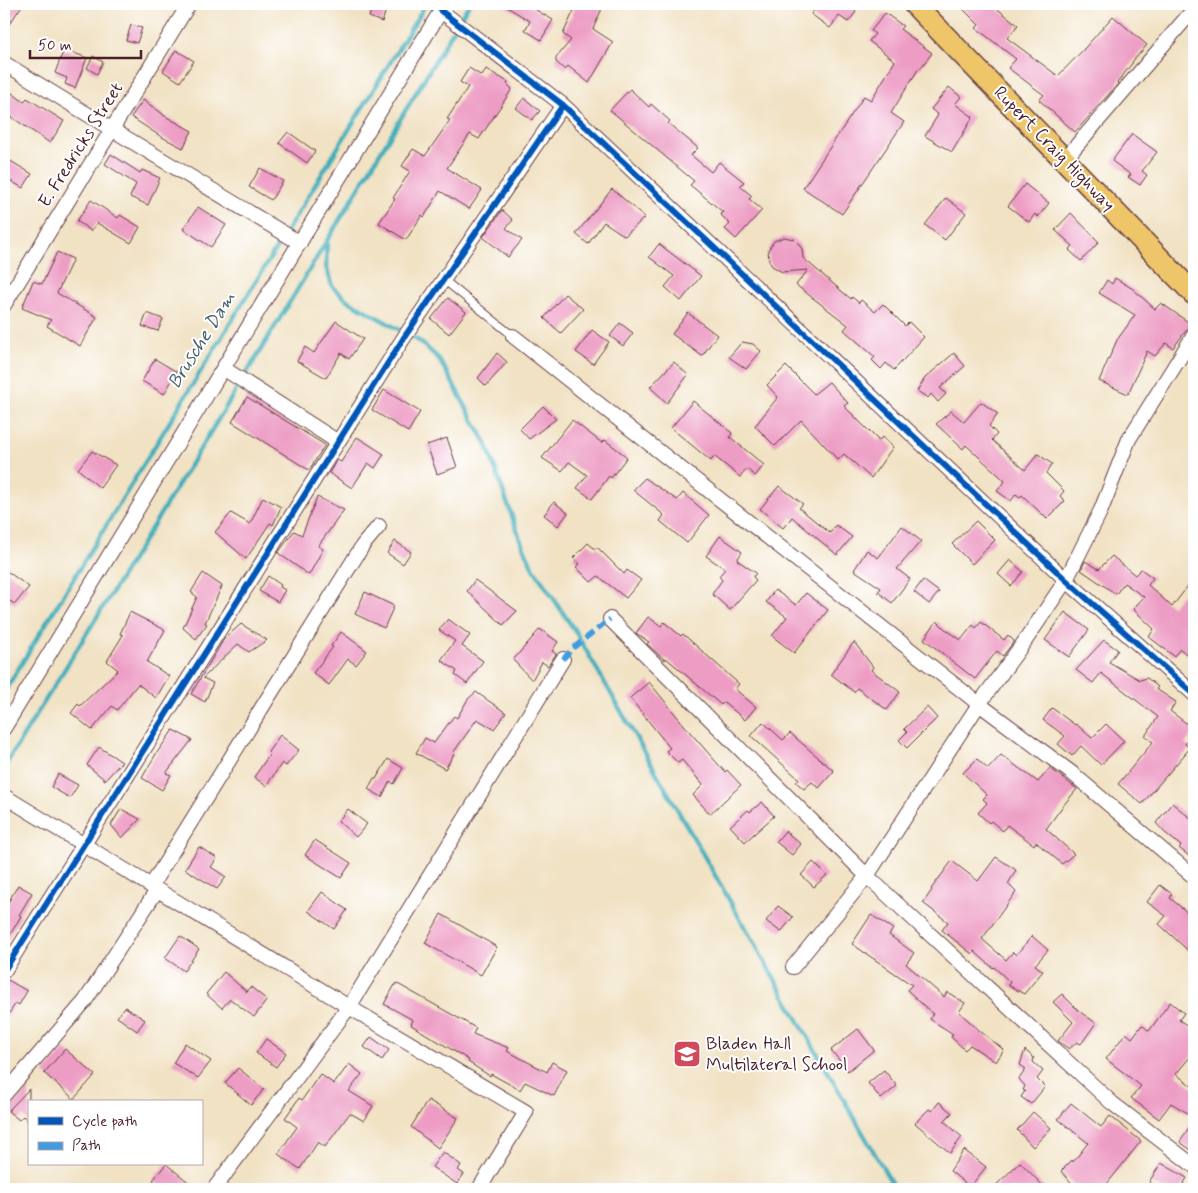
<svg xmlns="http://www.w3.org/2000/svg" width="1198" height="1193" font-family="Mynerve,sans-serif">
	<style>
		.lines { fill: none; stroke-linecap: round; stroke-linejoin: round }
		.stream { stroke: #40afbb; stroke-width: 4.5 }
		.building { fill: #ed9cc4 }
		.lane-casing { stroke: #633c42; stroke-width: 9 }
		.street-casing { stroke: #633c42; stroke-width: 16 }
		.primary-casing { stroke: #633c42; stroke-width: 24 }
		.lane { stroke: #fff; stroke-width: 7 }
		.street { stroke: #fff; stroke-width: 14 }
		.primary { stroke: #eec569; stroke-width: 21 }
		.quiet { stroke: #409be1; stroke-width: 5; stroke-dasharray: 10 5; stroke-linecap: butt }
		.cycleway-casing { stroke: #fff; stroke-width: 9 }
		.cycleway { stroke: #0057b8; stroke-width: 6 }
		.labels { text-anchor: middle; dominant-baseline: central; stroke-width: 4; stroke-linejoin: round; paint-order: stroke }
		.street-label { font-size: 18px; fill: #4a1f2b; stroke: #fff }
		.poi-label { font-size: 18px; fill: #4a1f2b; stroke: #fff; text-anchor: start }
		.water-label { font-size: 19px; font-style: italic; fill: #46606c; stroke: #fff }
	</style>
	<rect width="100%" height="100%" fill="#fff"/>
	<filter id="ink" filterUnits="userSpaceOnUse"><feTurbulence type="fractalNoise" baseFrequency=".02" numOctaves="2"/><feDisplacementMap in="SourceGraphic" scale="10" xChannelSelector="R" yChannelSelector="G"/><feConvolveMatrix kernelMatrix="1 2 1 2 8 2 1 2 1" color-interpolation-filters="sRGB"/></filter>
	<filter id="wash" filterUnits="userSpaceOnUse"><feTurbulence type="fractalNoise" baseFrequency=".0096" numOctaves="4" result="noise"/><feDisplacementMap in="SourceGraphic" scale="20" xChannelSelector="R" yChannelSelector="G"/><feGaussianBlur stdDeviation="1.12" result="paint"/><feColorMatrix in="noise" values="0 0 0 0 0 0 0 0 0 0 0 0 0 0 0 0 0 1.4 0 .05"/><feComposite in="paint" operator="in"/></filter>
	<g filter="url(#wash)">
		<rect width="100%" height="100%" fill="#f1e2c4"/>
		<g class="lines">
			<path class="stream" d="M327 240 326 266 332 286 347 300 419 341 437 357 446 371 486 443 520 539 532 566 575 631 895 1189
				M4 692 426 4
				M4 767C161 514 317 260 469 4"/>
		</g>
		<g id="blocks">
			<path class="building" d="M4 4H23L4 32Z
				M502 4H526L553 20 541 40 525 30 530 21Z
				M577 4H604L593 29 613 42 589 83 568 66 565 70 556 62V58L571 40 563 34Z
				M819 4H857L853 9 856 12 848 22 839 16 830 28 811 14Z
				M958 4H991L1018 25 1007 38 1058 76 1083 50 1113 16 1147 45 1132 62H1133L1117 83 1118 84 1075 132 1039 100 1044 95 1008 68 1016 59 976 28 979 25Z
				M373 5 386 10 382 22 369 17Z
				M885 13 903 26 900 29 932 53 920 69 919 68 891 113 904 122 842 214 803 188 864 96 871 100 895 61 869 41 875 34 871 31Z
				M131 25 142 28 137 43 126 40Z
				M64 49 87 58 75 88 65 84 67 78 55 73Z
				M176 50 194 61 180 82 163 71Z
				M93 56 103 62 97 74 87 68Z
				M469 68 482 76 486 69 508 82 507 84 512 89 479 139 470 134 447 168 482 190 469 209 440 191 424 217 422 215 406 240 379 223 395 199 393 198 410 171 402 166 413 149 425 156 450 120 447 119 468 87 460 82Z
				M4 87 24 102 27 98 64 121 50 143 4 112Z
				M949 87 961 97 955 104 973 117 952 152 925 136 938 115 931 109Z
				M630 89 649 107 651 104 670 121 668 123 698 148 691 155 711 172 719 162 744 182 740 186 752 196 749 199 762 210 736 239 725 229 730 224 720 214 723 212 690 185 694 181 610 110Z
				M524 98 540 111 532 120 516 108Z
				M143 100 163 114V115L192 131 183 148 160 136 131 117Z
				M288 132 315 151 307 163 279 143Z
				M1132 134 1157 152 1142 171 1147 175 1140 185 1128 177 1131 175 1112 161Z
				M111 154 140 173 142 170 160 178 148 205 130 197 136 184 105 164Z
				M4 157 32 174 23 188 4 177Z
				M260 168 283 181 271 200 249 187Z
				M1025 184 1049 203 1038 217 1035 214 1029 222 1008 206Z
				M612 189 645 217 625 236 604 222 588 244 576 234Z
				M946 198 966 213 945 240 925 225Z
				M91 200 118 218 120 215 140 227 131 243 97 223 91 231 77 221Z
				M198 207 226 225 211 247 183 229Z
				M502 210 513 220 506 228 522 240 508 257 483 237Z
				M1071 213 1099 242 1081 261 1069 250 1073 246 1055 230Z
				M784 237 794 239 798 243 802 249 803 258 851 299 852 297 859 303 861 300 875 312 883 304 905 326 909 322 924 337 894 370 886 363 881 369 872 360 875 357 844 330 848 325 796 285 808 270 782 272 772 266 769 261 768 250 774 241Z
				M659 244 701 276 681 301 665 287 674 276 649 257Z
				M57 252 73 259 57 293 97 317 80 346 47 326 51 320 22 308 33 281 42 284Z
				M1115 278 1133 289 1155 309 1161 303 1191 324 1173 348 1166 343 1155 356 1147 351 1128 394 1099 381 1117 340 1135 315 1099 293 1107 280 1112 284Z
				M565 294 583 309 561 333 544 318Z
				M448 298 466 312 449 334 431 319Z
				M147 313 163 319 158 331 142 326Z
				M688 313 717 335 702 356 672 334Z
				M336 321 363 339 349 359 341 353 326 378 297 361 305 347 314 353Z
				M620 323 633 333 623 346 610 336Z
				M592 330 609 342 593 364 576 352Z
				M742 342 753 344 761 351 746 369 729 357Z
				M497 353 507 362 486 386 478 378Z
				M954 353 965 366 940 388 946 394 938 402 931 394 928 398 917 391 925 378Z
				M155 359 177 372 164 394 142 381Z
				M674 362 688 375 667 403 650 387Z
				M786 366 814 394 829 382 848 403 844 406 879 441 882 437 893 447 871 478 844 454 838 460 801 420 775 446 755 426 778 397 767 385Z
				M384 390 420 412 408 432 372 410Z
				M247 397 325 445 309 470 232 422Z
				M693 401 732 433 730 437 764 465 755 476 747 469 740 477 714 456 711 461 671 428Z
				M981 402 998 414 989 426 997 434 992 440 1025 470 1038 454 1052 464 1046 473 1064 491 1060 496 1065 501 1047 519 1022 495 1020 497 1016 494 1011 501 997 491 1005 481 966 445 963 449 936 424 951 411 964 422Z
				M543 406 556 419 529 439 520 429Z
				M572 420 602 443 605 440 627 457 611 478 609 476 592 499 577 488 587 475 569 462 562 471 542 458Z
				M357 437 384 454 375 468 368 463 352 488 329 473 337 460 341 462Z
				M447 438 457 467 437 474 427 445Z
				M92 451 116 465 100 488 78 469Z
				M645 478 677 500 683 493 709 515 687 543 660 521 664 515 633 490Z
				M779 486 803 504 799 508 830 533 836 525 852 537 837 555 792 517 783 528 760 509Z
				M263 497 281 507 273 525 270 523 246 559 215 532 231 513 250 524Z
				M317 497 344 510 318 546 323 549 309 575 278 553 294 531 302 535Z
				M554 502 568 513 558 526 544 515Z
				M976 521 995 540 972 564 952 544Z
				M902 526 921 541 897 569 910 579 892 603 878 592 881 588 854 570 867 550 878 558Z
				M720 536 742 552 737 560 756 573 753 577 756 580 730 610 712 594 722 580 719 576 725 569 706 556Z
				M395 541 411 552 403 564 387 553Z
				M588 543 595 549 597 547 624 574 627 570 641 580 626 598 598 576 591 582 576 567 580 564 573 558Z
				M1112 556 1135 575 1141 569 1153 578 1148 585 1172 607 1194 578V660L1180 649 1174 656 1149 637 1154 629 1133 609 1144 597 1124 583 1116 594 1081 570 1085 561 1099 569Z
				M1010 560 1023 572 1011 586 998 574Z
				M4 569 29 587 15 604 4 598Z
				M203 573 222 586 205 623 207 624 196 639 183 628 197 597 191 592Z
				M268 576 281 585 280 587 285 590 278 602 259 591Z
				M475 580 517 611 503 625 467 591Z
				M923 580 939 592 929 604 914 592Z
				M775 590 796 605 806 593 828 610 794 653 772 636 787 617 766 602Z
				M365 592 394 606 384 628 355 614Z
				M130 612 165 630 147 662 169 676 156 698 138 684 117 710 112 706 92 730 71 713 78 704 80 706 118 670 107 661 123 635 120 634Z
				M1065 612 1089 630 1069 657 1045 640Z
				M648 617 661 626 664 622 681 636 683 634 739 684 735 689 756 707 745 720 724 702 721 705 666 658 665 660 659 655 647 644 649 642 636 633Z
				M448 619 470 635 462 646 483 661 467 684 455 675 457 671 441 660 455 641 439 630Z
				M937 621 944 628 961 640 973 625 976 628 981 622 1004 640 1008 635 1014 641 1003 656 997 651 975 679 924 639Z
				M241 624 267 640 249 652 238 644 203 678 213 683 205 702 191 694 224 639Z
				M540 629 558 642 552 651 556 654 548 666 542 662 532 680 513 660Z
				M341 632 367 651 356 665 348 659 329 685 313 673 333 647 331 646Z
				M1104 640 1118 650 1109 662 1140 680 1147 678 1158 687 1156 689 1176 702 1170 711 1194 729V733L1185 744 1190 748 1142 804 1118 784 1153 742 1145 736 1158 717 1101 673 1093 683 1076 670Z
				M854 642 873 667 871 670 900 692 887 710 857 688 854 692 831 674Z
				M649 682 689 731 725 772 727 770 741 785 710 814 693 795 703 785 682 760 678 763 666 751 670 748 630 698Z
				M476 692 506 713 494 729 477 719 453 753 454 754 445 769 416 753 425 738 434 743 454 716 457 718 468 699Z
				M927 707 937 718 907 748 899 740 907 732 904 729Z
				M1052 708 1075 725 1076 724 1092 738 1106 724 1124 741 1101 765 1081 746 1072 756 1058 744 1065 736 1043 720Z
				M763 722 783 740 790 733 834 771 819 788 812 782 804 789 796 782 799 779 751 736Z
				M173 730 192 740 166 773 171 775 162 790 142 778 156 754Z
				M280 735 299 750 286 766 282 763 266 786 254 777 270 754 268 752Z
				M99 747 122 762 105 780 87 765Z
				M1001 755 1038 782 1050 768 1077 789 1062 807 1046 829 1074 854 1062 864 1036 842 1034 845 1007 825 1003 831 991 821 989 823 978 813 987 803 983 799 987 795 963 773 977 759 988 769Z
				M388 759 403 768 394 784 390 781 382 797 368 789 374 778 376 779Z
				M58 774 78 785 70 798 51 787Z
				M762 802 774 816 745 842 730 826 748 810 750 812Z
				M1172 803 1194 821V856L1191 853 1189 856 1179 848 1181 846 1164 832 1156 823Z
				M121 809 140 819 122 838 111 825Z
				M348 809 367 824 356 837 338 821Z
				M785 831 801 844 792 855 776 842Z
				M315 840 351 863 341 878 305 855Z
				M199 847 217 858 211 867 226 877 217 889 185 869Z
				M996 857 1016 870 1008 884 1016 892 982 939 1006 960 1013 952 1016 955 1032 936 1048 950 1035 965 1043 971 1024 994 1008 985 1010 982 994 967 993 968 974 951 972 954 942 930 948 922 923 903 932 890 931 889 952 861 978 881Z
				M813 862 827 875 814 887 801 875Z
				M18 885 32 893 19 915 21 916 4 945V910Z
				M1160 885 1172 894 1170 898 1194 918V956L1159 924 1166 916 1147 902Z
				M322 892 347 910 334 929 308 911Z
				M778 906 793 917 781 932 766 921Z
				M441 914 497 947 481 975 425 943Z
				M871 915 893 929 889 935 914 953 906 964 944 997 947 992 965 1003 959 1012 980 1031 1004 1050 996 1062 970 1045 965 1050 951 1037 953 1034 930 1019 933 1014 907 990 912 985 852 944Z
				M180 936 199 949 184 971 165 958Z
				M224 972 247 992 251 987 267 1000 254 1017 230 999 222 1008 206 994Z
				M8 980 27 991 19 1005 16 1003 4 1021V987Z
				M396 983 476 1028 473 1034 509 1048 507 1051 547 1072 552 1062 567 1070 554 1096 525 1082 520 1090 491 1074 490 1076 468 1062 469 1060 411 1025 413 1020 384 1004Z
				M1062 994 1080 1012 1096 1023 1081 1044 1077 1042 1069 1049 1058 1041 1073 1022 1053 1002Z
				M1170 1002 1184 1013 1179 1020 1194 1030V1052L1176 1074 1194 1088V1117L1171 1103 1159 1119 1131 1098 1141 1086 1106 1059 1126 1033 1132 1038 1142 1025 1149 1031Z
				M125 1007 145 1020 137 1031 117 1017Z
				M858 1029 874 1050 848 1071 831 1050Z
				M371 1037 389 1050 382 1060 364 1047Z
				M266 1039 286 1053 276 1067 256 1053Z
				M185 1043 211 1061 198 1078 173 1063Z
				M65 1049 95 1075 74 1099 44 1073Z
				M1025 1050 1034 1058 1033 1062 1043 1071 1037 1079 1045 1087 1031 1104 1021 1097 1025 1091 1023 1090 1025 1086 1019 1079 1026 1069 1020 1065Z
				M349 1064 362 1074 349 1091 373 1106 364 1121 350 1113 325 1147 318 1142 300 1169 278 1154 297 1127 285 1118 299 1098 302 1100 320 1074 334 1084Z
				M238 1068 264 1089 251 1105 225 1083Z
				M884 1070 897 1086 881 1099 868 1083Z
				M29 1089V1122L23 1116 19 1120 8 1111Z
				M428 1100 458 1118 438 1148 411 1127Z
				M939 1102 952 1113 944 1121 962 1137 950 1153 915 1123 929 1109 932 1111Z
				M1071 1103 1101 1127 1110 1116 1141 1141 1103 1189H1077L1061 1171 1072 1160 1073 1162 1088 1143 1058 1119Z
				M1033 1112 1051 1128 1033 1147 1017 1130Z
				M1194 1119V1152L1180 1142Z
				M964 1150 986 1167 970 1187 950 1171Z
				M443 1152 461 1165 458 1170 464 1174 457 1184 432 1167Z
				M1020 1162 1046 1189H992Z
				M1161 1163 1187 1178 1180 1189H1162L1149 1182Z
				M166 1164 197 1189H164L153 1180Z"/>
		</g>
	</g>
	<g filter="url(#ink)">
		<use href="#blocks" fill-opacity="0" stroke="#633c42" stroke-width="1"/>
		<g class="lines">
			<defs>
				<path id="lane" d="M444 280 513 336"/>
				<path id="street" d="M441 11 563 105 1066 580 1194 694
					M4 63 113 130 300 243
					M1065 159 1194 9
					M4 305 189 4
					M513 336 979 704 1073 774 1194 877
					M223 368 338 442
					M610 619 867 876 1112 1103 1194 1166
					M4 728 445 4
					M4 796 349 1007 526 1112 479 1189
					M151 886 363 545 379 526
					M793 967 867 876 979 704 1025 641 1066 580 1101 510 1129 439 1194 335
					M4 971 403 339 563 105
					M4 1095 85 1001 157 890
					M214 1189 349 1007 563 659"/>
				<path id="primary" d="M914 4 1194 294"/>
			</defs>
			<use href="#lane" class="lane-casing"/>
			<use href="#street" class="street-casing"/>
			<use href="#primary" class="primary-casing"/>
			<use href="#lane" class="lane"/>
			<use href="#street" class="street"/>
			<use href="#primary" class="primary"/>
			<path class="quiet" d="M563 659 573 648 610 619"/>
			<defs>
				<path id="cycleway" d="M441 11 563 105 1066 580 1194 694
					M4 971 403 339 563 105"/>
			</defs>
			<use href="#cycleway" class="cycleway-casing"/>
			<use href="#cycleway" class="cycleway"/>
		</g>
	</g>
	<defs>
		<symbol id="school-square" viewBox="-11 -11 22 22"><rect x="-9" y="-9" width="18" height="18" rx="4" fill="#d1495b" stroke="#fff"/><path d="M0-5L7-2L0 1L-7-2ZM-4 1L0 2.5L4 1V4Q0 6-4 4Z" fill="#fff"/></symbol>
	</defs>
	<g fill-rule="evenodd">
		<use href="#school-square" x="671" y="1038" width="32" height="32"/>
	</g>
	<g class="labels">
		<g class="street-label">
			<text transform="translate(81 145) rotate(-58)">E. Fredricks Street</text>
			<text transform="translate(1054 149) rotate(46)">Rupert Craig Highway</text>
		</g>
		<g class="poi-label">
			<text x="706" y="1044">Bladen Hall<tspan x="706" dy="21">Multilateral School</tspan></text>
		</g>
		<g class="water-label">
			<text transform="translate(202 340) rotate(-58)">Brusche Dam</text>
		</g>
	</g>
	<rect width="1198" height="1193" fill="none" stroke="#fff" stroke-width="20"/>
	<rect x="28" y="1100" width="175" height="65" fill="#ffffff" stroke="#b7a5aa"/>
	<rect x="38" y="1117" width="25" height="8" fill="#0057b8" stroke="#b7a5aa"/>
	<text x="72" y="1126" font-size="15" fill="#4a1f2b">Cycle path</text>
	<rect x="38" y="1142" width="25" height="8" fill="#409be1" stroke="#b7a5aa"/>
	<text x="72" y="1150" font-size="15" fill="#4a1f2b">Path</text>
	<path d="M30 50v8h111v-8" fill="none" stroke="#4a1f2b" stroke-width="2.5"/>
	<text x="38" y="50" font-size="15" fill="#4a1f2b" stroke="#ffffff" stroke-width="4" paint-order="stroke">50 m</text>
</svg>
